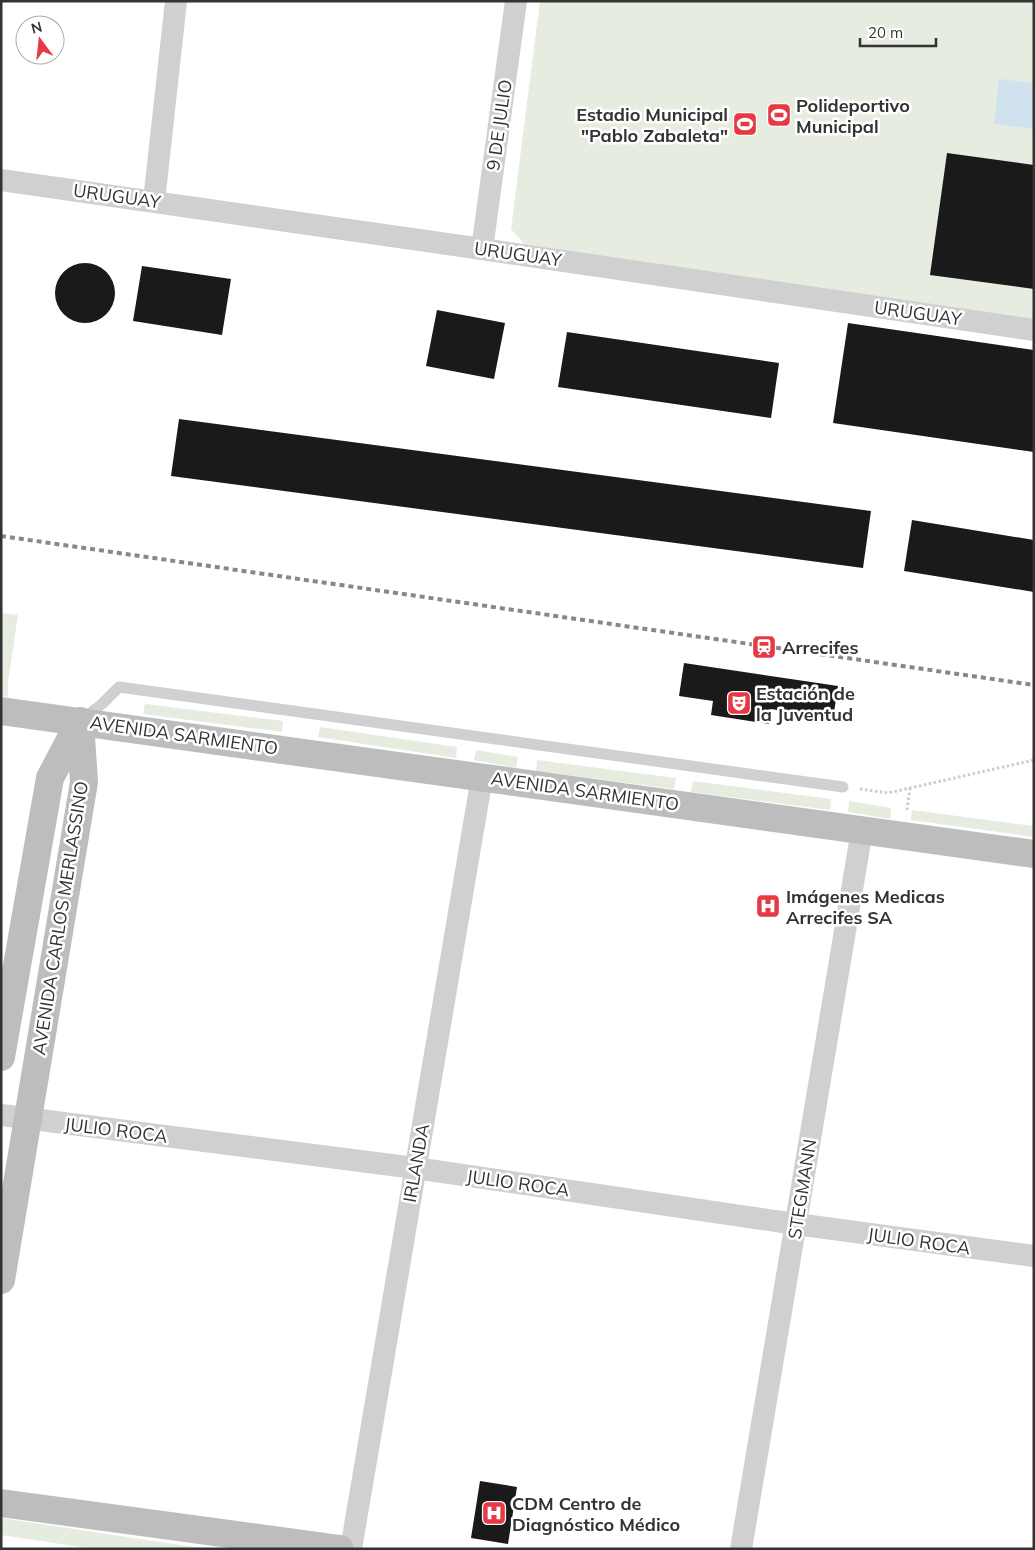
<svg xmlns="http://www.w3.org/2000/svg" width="1035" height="1550" font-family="Mulish,sans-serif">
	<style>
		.green { fill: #e6ecdf }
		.water { fill: #cfe2ee }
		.building { fill: #1a1a1a }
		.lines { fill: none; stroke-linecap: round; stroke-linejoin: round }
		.path { stroke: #cdcdcd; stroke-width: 3; stroke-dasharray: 2.5 2.5; stroke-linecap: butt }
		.lane { stroke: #d0d0d0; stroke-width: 11 }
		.street { stroke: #d0d0d0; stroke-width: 22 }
		.secondary { stroke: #bdbdbd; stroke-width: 28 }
		.rail { stroke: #888; stroke-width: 4; stroke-dasharray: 5 4; stroke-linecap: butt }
		.labels { text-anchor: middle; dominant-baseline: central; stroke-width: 5; stroke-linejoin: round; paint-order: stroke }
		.poi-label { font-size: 18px; font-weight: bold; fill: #333; stroke: #fff; text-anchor: start }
		.street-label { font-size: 18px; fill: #333; stroke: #fff }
	</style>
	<rect width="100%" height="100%" fill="#fff"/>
	<path class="green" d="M540 1H1034V322L524 244 511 229Z
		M1 613 18 615 8 682V697L1 696Z
		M145 704 283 721 282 732 143 714Z
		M320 727 457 747 456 758 318 737Z
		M476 750 518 757 516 768 474 760Z
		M537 760 676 778 674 789 536 771Z
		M693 781 831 799 830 810 691 792Z
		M849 801 891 808 890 819 848 812Z
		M912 810 1034 826V837L911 820Z
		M1 1518 207 1549H94L1 1535Z"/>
	<path class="water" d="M999 79 1034 83V129L994 124Z"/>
	<path class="building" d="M947 153 1034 165V289L930 275Z
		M55 293a30 30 0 1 1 60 0a30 30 0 1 1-60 0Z
		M142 266 231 279 222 335 133 321Z
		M437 310 505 323 494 379 426 366Z
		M848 323 1034 350V452L833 423Z
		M567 332 779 363 771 418 558 387Z
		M179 419 871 511 863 568 171 476Z
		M912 520 1034 540V592L904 571Z
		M684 663 838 686 833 719 771 709 769 724 711 715 713 701 679 696Z
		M480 1481 517 1487 508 1544 471 1538Z"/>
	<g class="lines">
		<path class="path" d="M860 789 888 793 1034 760
			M907 810 910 788"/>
		<path class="lane" d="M81 720 102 704 119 687 843 787"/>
		<path class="street" d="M1 180 482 249 1034 330
			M154 201 176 1
			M482 249 516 1
			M1 1115 415 1168 796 1224 1034 1256
			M351 1549 482 777
			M741 1549 862 830"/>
		<path class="secondary" d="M1 711 1034 854
			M1 1057 50 778 80 721
			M1 1280 84 782 80 721
			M1 1503 340 1549"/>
		<path class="rail" d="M1 536 1034 685"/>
	</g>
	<defs>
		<symbol id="stadium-square" viewBox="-11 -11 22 22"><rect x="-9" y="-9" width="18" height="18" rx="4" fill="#e63946" stroke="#fff"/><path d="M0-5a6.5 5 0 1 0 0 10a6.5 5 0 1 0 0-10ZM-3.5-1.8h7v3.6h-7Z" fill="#fff"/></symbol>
		<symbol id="station-square" viewBox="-11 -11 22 22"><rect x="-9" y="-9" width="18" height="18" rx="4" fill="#e63946" stroke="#fff"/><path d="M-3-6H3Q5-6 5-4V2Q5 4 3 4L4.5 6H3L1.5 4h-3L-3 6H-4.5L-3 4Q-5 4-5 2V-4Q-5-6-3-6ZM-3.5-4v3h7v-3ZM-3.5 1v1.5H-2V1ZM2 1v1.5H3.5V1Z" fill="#fff"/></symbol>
		<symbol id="theatre-square" viewBox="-11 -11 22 22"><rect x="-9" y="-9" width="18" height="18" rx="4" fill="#e63946" stroke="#fff"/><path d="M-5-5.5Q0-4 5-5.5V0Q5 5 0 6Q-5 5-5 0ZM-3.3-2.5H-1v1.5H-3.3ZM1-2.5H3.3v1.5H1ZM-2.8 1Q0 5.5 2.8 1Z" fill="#fff"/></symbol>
		<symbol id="hospital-square" viewBox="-11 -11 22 22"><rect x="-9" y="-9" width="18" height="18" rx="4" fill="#e63946" stroke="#fff"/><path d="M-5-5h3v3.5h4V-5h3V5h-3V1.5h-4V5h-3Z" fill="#fff"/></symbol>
	</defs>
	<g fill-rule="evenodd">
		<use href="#stadium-square" x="765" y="101" width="28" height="28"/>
		<use href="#stadium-square" x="731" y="110" width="28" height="28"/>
		<use href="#station-square" x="750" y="633" width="28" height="28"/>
		<use href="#theatre-square" x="725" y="689" width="28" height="28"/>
		<use href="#hospital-square" x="754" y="892" width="28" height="28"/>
		<use href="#hospital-square" x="480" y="1499" width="28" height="28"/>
	</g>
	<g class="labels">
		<g class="poi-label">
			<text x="796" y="105">Polideportivo<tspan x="796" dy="21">Municipal</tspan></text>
			<text x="728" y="114" text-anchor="end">Estadio Municipal<tspan x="728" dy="21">"Pablo Zabaleta"</tspan></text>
			<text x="782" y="647">Arrecifes</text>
			<text x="756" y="693">Estación de<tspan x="756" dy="21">la Juventud</tspan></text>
			<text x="786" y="896">Imágenes Medicas<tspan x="786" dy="21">Arrecifes SA</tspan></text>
			<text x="512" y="1503">CDM Centro de<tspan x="512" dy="21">Diagnóstico Médico</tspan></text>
		</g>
		<g class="street-label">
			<text transform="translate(499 125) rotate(-82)">9 DE JULIO</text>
			<text transform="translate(117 196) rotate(8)">URUGUAY</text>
			<text transform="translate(518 254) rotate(8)">URUGUAY</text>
			<text transform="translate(918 313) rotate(8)">URUGUAY</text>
			<text transform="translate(184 735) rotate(8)">AVENIDA SARMIENTO</text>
			<text transform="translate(585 791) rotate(8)">AVENIDA SARMIENTO</text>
			<text transform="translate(60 918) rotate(-81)">AVENIDA CARLOS MERLASSINO</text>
			<text transform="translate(116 1130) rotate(7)">JULIO ROCA</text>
			<text transform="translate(416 1163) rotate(-80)">IRLANDA</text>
			<text transform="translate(518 1183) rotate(8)">JULIO ROCA</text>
			<text transform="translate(802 1189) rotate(-81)">STEGMANN</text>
			<text transform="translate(919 1241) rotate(8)">JULIO ROCA</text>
		</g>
	</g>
	<rect width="1035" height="1550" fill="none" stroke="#333333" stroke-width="5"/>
	<g transform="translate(40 40) rotate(345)"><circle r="24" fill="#ffffff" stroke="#adadad"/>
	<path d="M0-4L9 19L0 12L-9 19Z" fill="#e63946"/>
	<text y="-8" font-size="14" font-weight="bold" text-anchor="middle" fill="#333333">N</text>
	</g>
	<path d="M860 38v8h76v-8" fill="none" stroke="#333333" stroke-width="2.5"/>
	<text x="868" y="38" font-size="15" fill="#333333" stroke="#ffffff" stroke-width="4" paint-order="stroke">20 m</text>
</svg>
